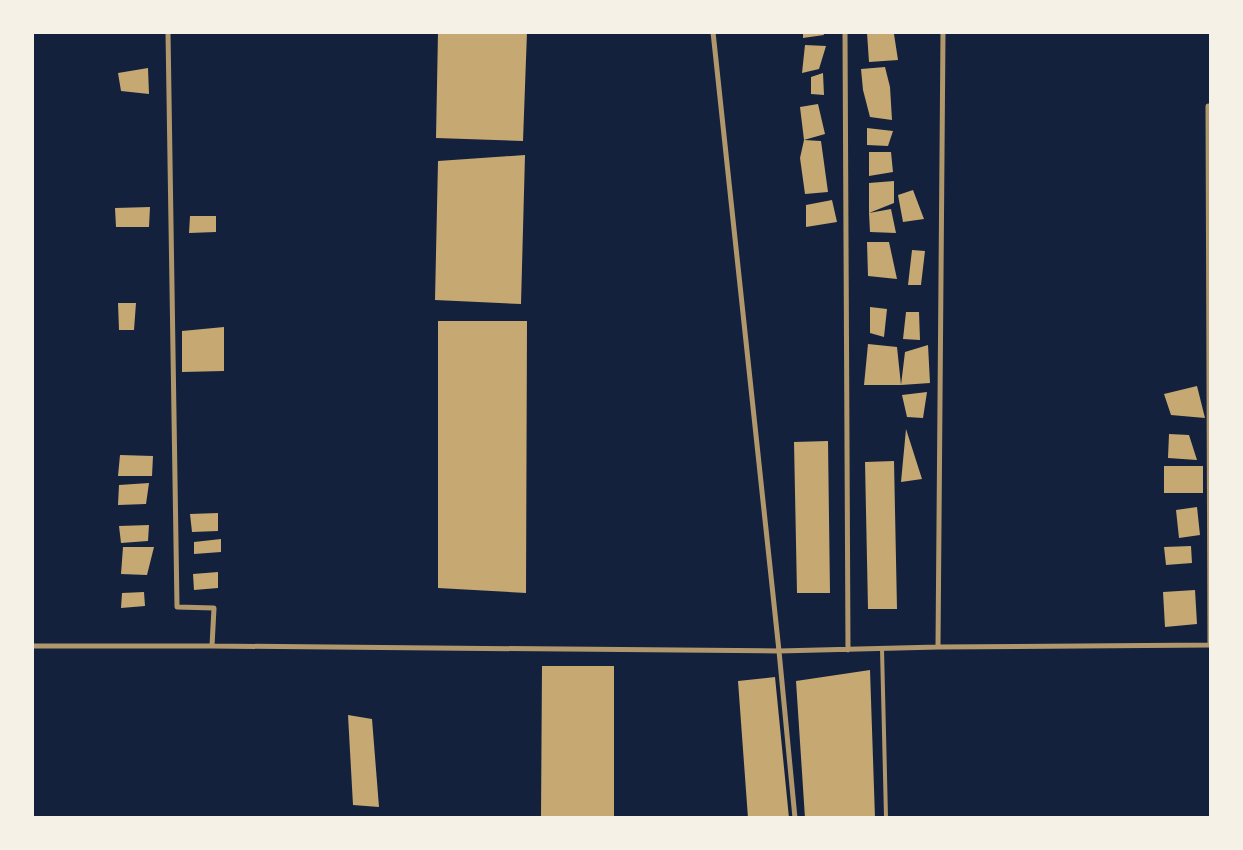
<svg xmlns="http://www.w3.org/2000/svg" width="1243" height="850" font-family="Inter,sans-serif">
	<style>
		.building { fill: #c6a872 }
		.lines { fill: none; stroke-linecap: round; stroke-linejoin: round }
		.service { stroke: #b1986c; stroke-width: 4 }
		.minor { stroke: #b1986c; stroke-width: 5 }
	</style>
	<rect width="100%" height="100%" fill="#14213d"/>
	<path class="building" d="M438 32H527L523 141 436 138Z
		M803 32H823L824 35 803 38Z
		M867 33 894 34 898 60 869 62Z
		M805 45 826 46 819 69 802 73Z
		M885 67 890 87 892 120 870 117 863 90 861 69Z
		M148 68 149 94 121 91 118 73Z
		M823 73 824 95 811 94V77Z
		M818 104 825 134 804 140 821 141 828 192 805 194 800 158 804 140 800 107Z
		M867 128 893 131 888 146 867 145Z
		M869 152H891L893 172 869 176Z
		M525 155 521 304 435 300 438 161Z
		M894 181V203L869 213V183Z
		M913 190 924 219 903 222 898 195Z
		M832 200 837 222 806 227V205Z
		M150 207 149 227H116L115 208Z
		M891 209 896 233 870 232 869 213Z
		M190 216H216V232L189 233Z
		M867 242H889L897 279 868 276Z
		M912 250 925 251 921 285H908Z
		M118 303H136L134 330H119Z
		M870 307 887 309 884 337 870 333Z
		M906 312H919L920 340 903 339Z
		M438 321H527L526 593 438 588Z
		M224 327V371L182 372V331Z
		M868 344 897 347 901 385 905 352 928 345 930 383 901 385H864Z
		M1197 386 1205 418 1171 415 1164 394Z
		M927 392 923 418 907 417 902 395Z
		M906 429 922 479 901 482Z
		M1169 434 1189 435 1197 460 1168 458Z
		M828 441 830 593H797L794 442Z
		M120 455 153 456 152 476H118Z
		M894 461 897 609H868L865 462Z
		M1164 466H1203V493H1164Z
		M149 483 146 504 118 505 119 485Z
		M1197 507 1200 535 1179 538 1176 510Z
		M218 513V531L192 532 190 514Z
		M149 525 148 541 121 543 119 526Z
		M221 539V552L194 554V542Z
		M1191 546 1192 563 1166 565 1164 547Z
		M123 547H154L147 575 121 574Z
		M218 572V588L194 590 193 574Z
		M1195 590 1197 624 1165 627 1163 592Z
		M144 592 145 606 121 608 122 593Z
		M542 666H614V818H541Z
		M870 670 875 818H805L796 681Z
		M775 677 789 818H748L738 681Z
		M348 715 372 719 379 807 353 805Z"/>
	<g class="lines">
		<path class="service" d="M882 649 886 817"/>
		<path class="minor" d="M168 32 177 607 214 608 212 646
			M713 32 779 651 795 818
			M845 32 848 650
			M1208 106 1210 645
			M32 646H212L779 651 938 647 1210 645
			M938 647 943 32"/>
	</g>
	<rect width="1243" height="850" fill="none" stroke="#f6f1e7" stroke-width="68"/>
</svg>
